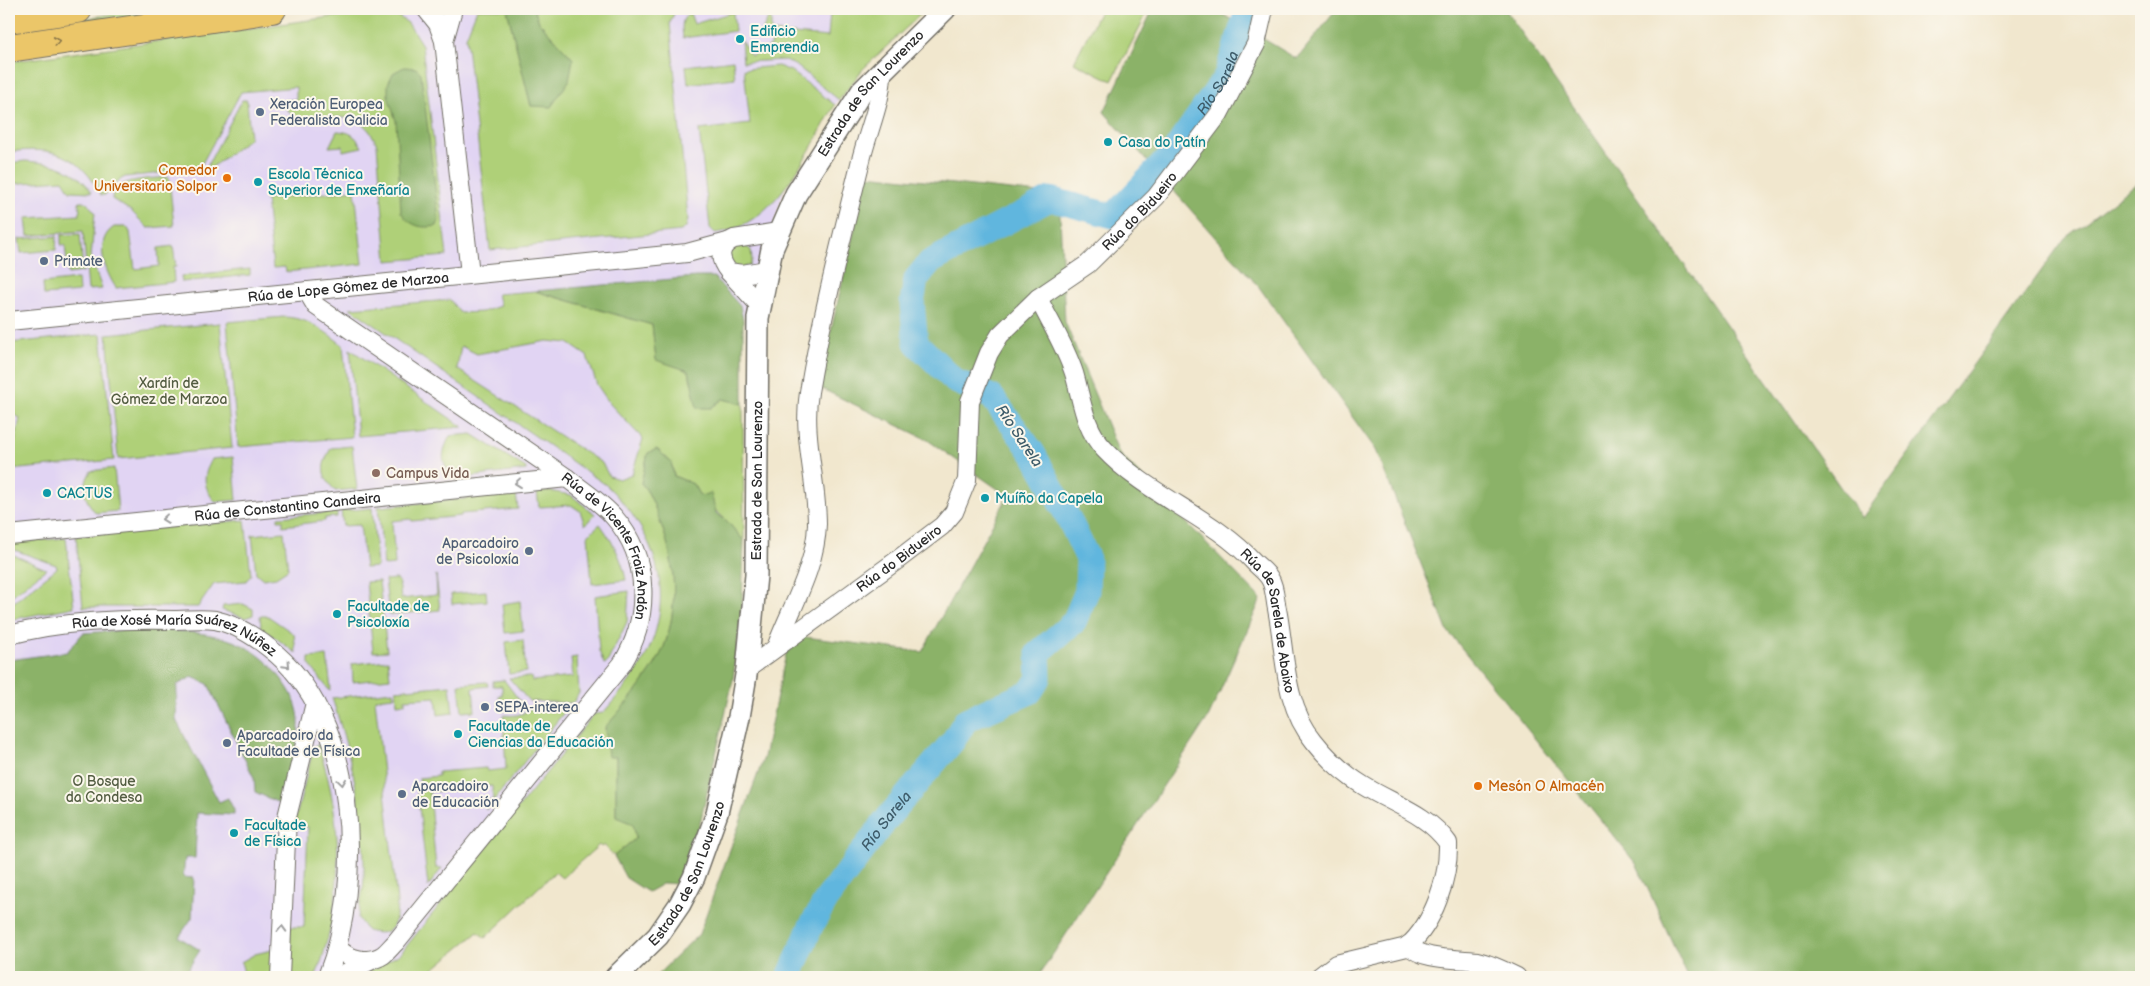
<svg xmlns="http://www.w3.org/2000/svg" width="2150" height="986" font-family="'Balsamiq Sans',sans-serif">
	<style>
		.built { fill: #e1d4f3 }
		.green { fill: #afd078; stroke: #6d7e52; fill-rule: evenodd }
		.forest { fill: #8bb268; stroke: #5b6e4a }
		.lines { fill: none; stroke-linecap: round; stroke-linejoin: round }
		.river { stroke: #61b6de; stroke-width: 25 }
		.minor-casing { stroke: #706d64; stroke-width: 20 }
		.tertiary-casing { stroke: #706d64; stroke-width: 24 }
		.primary-casing { stroke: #706d64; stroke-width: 30 }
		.minor { stroke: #fff; stroke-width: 18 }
		.tertiary { stroke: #fff; stroke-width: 21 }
		.primary { stroke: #ebc669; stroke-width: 28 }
		.oneway { stroke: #8b784a }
		.oneway2 { stroke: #a0a0a0 }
		.culture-dot { fill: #0f9aa8; stroke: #fbf7ec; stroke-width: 2 }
		.service-dot { fill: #5c6f8a; stroke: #fbf7ec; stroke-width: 2 }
		.food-dot { fill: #e8710a; stroke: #fbf7ec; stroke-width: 2 }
		.education-dot { fill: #8d6e63; stroke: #fbf7ec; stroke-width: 2 }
		.labels { text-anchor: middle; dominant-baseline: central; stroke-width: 4; stroke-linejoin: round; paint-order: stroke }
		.culture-label { font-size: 14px; fill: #0d838f; stroke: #fbf7ec; text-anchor: start }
		.street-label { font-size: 14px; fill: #2b2b2b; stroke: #fbf7ec }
		.service-label { font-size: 14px; fill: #4e5e75; stroke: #fbf7ec; text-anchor: start }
		.food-label { font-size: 14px; fill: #c56008; stroke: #fbf7ec; text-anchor: end }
		.park-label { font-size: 14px; fill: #535d42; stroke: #fbf7ec }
		.education-label { font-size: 14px; fill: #785e54; stroke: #fbf7ec; text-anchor: start }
		.water-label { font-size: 15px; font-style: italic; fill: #3e5c6a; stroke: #fbf7ec }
	</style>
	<rect width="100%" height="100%" fill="#fbf7ec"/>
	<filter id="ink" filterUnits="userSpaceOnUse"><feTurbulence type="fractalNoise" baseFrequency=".02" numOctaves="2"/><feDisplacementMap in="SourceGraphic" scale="10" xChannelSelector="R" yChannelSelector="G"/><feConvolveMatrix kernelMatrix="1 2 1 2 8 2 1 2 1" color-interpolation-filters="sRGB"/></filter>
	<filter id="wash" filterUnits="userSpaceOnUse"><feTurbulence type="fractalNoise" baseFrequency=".0096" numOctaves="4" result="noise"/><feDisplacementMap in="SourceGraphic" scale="20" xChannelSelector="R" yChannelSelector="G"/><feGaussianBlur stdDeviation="1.12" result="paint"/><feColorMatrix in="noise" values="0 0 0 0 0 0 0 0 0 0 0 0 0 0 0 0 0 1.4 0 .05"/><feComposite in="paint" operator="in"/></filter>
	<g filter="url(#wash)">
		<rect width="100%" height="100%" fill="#f1e7ce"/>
		<path class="built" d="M384 9H851L863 69 835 105 784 191 743 319 742 606 407 977H9V62Z"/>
		<path class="green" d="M142 9H205L9 38V31Z
			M388 9 408 23 422 45 447 256 387 261 377 145C363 108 333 118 301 121L287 110 286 100 296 99V87L241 92 199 169 125 177 118 181 105 195H101C80 154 53 146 9 152V62Z
			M477 9H507L531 106 573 59 539 22 534 9H676L670 23 688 219 686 227 681 231 490 250 466 37Z
			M778 9H926L863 69 839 100 798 67 785 60 743 62 741 40 751 56 772 45 763 29 771 13V32L828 37 830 13Z
			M1101 9H1149L1112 81 1074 62Z
			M733 12 735 31 683 38C682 28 680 18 690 13L694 24Z
			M733 60 735 78 688 84 686 66Z
			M778 66 791 71 835 105C808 151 776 227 715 233L710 228 699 130 750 124 744 69Z
			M242 100H247L250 138 203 174Z
			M337 131C351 132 355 135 362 147L343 151V146L329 147Z
			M25 161C53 163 76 168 92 192L70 191 63 180 9 184V163Z
			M169 177 174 226 148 228 131 211 112 199C112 177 154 179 169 177Z
			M355 190 363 264 286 272 285 267 273 268 266 199Z
			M79 202H86L95 212 91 258 102 289 88 290 83 231 28 236 26 218 80 215Z
			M114 227H127L130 232 135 269 159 266 158 248 173 246 176 267H173L174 282 116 288C105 271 93 241 114 227Z
			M80 234 83 272 68 274 65 245H61V235Z
			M57 236 56 250 21 253 19 239Z
			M743 244 751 250 752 260 750 265 736 270 727 253 729 248Z
			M250 269V275L182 282 181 276Z
			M78 279 79 292 44 295 43 283Z
			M535 291 652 325 656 359 689 371 691 382 711 408 723 399 743 404 744 541 727 521 700 496 693 484 674 476 671 462 648 453 641 483C652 495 656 512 662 527 676 563 678 608 665 644 656 670 624 707 605 728L616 757V817L634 824 636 838 614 856 604 845 601 847 599 845 562 878 555 872 485 938 478 932 424 977H358L400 954 594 714 603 713C616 698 630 682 641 665 679 599 658 534 606 485L350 308 450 300 460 313 482 312 500 306 497 294ZM547 341 568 343 587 356 597 385 610 404 643 439 632 474 619 479 609 476 602 463 457 369 461 346 477 354Z
			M284 317C309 318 324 331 343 345L352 437 238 447 227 322Z
			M220 323 232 448 118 459 107 334Z
			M101 334 114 460 9 470 20 418 9 412V343Z
			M350 349 463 427 358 436Z
			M472 434 526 468V470L454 479C441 462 440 456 450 436Z
			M352 446 357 489 335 491C321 474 320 468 331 448Z
			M233 457 237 500 215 502C203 486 202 477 212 459Z
			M114 468 118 511 96 513C83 498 81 488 91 471Z
			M549 491 571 495 595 514 585 525 580 511 571 505 539 507 537 493Z
			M516 494 518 509 461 514V516L412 521 411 519 392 521 395 565 384 566 378 507Z
			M372 508 377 567 365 568 360 525 343 526 341 511Z
			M337 512V517L325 518V521L283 526V520H278V517Z
			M245 520 251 575 246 581 214 584 198 607H83L76 536Z
			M600 524C613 542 622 558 626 580L592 584 588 535Z
			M284 532 288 569 276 577 263 579 256 573 252 535Z
			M66 538 74 607 9 620V606L57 568 56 565 9 548V543Z
			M9 553 46 569 9 598Z
			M436 575 440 610 389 615 385 580 396 579 399 581 401 599 437 595Z
			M379 581 387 651 373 652 366 582Z
			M486 591 487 601 452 604 451 594Z
			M629 591 627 622 607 663 604 664 599 651 595 596Z
			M520 601 523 631 505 633 502 604Z
			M243 604 253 609V615L245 618 222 610 223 606Z
			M260 616H268L294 634 296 653 261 627Z
			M523 640 526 672 509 674 506 642Z
			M327 656 331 689 329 690 309 664V658Z
			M577 657 579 693 573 703 529 701 509 678 531 677 532 681 573 677 571 658Z
			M388 660 390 678 353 682 352 664Z
			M504 680 523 705 503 711 500 709 499 695H502V686H493V681Z
			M487 682 488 686 473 688 475 711 462 712 459 684Z
			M450 685 453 713 438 715 436 697 405 699V703L397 704 396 690Z
			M393 691 394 697 375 699 397 902C396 924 395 938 367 931L358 918C359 904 364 889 364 876 365 814 351 756 332 698Z
			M529 709 566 710 486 810 485 801 493 800 492 786 429 792 436 868H442L428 887 417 789H420L419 778 438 776V772L486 768 487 771 506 769 503 715C513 716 521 716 529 709Z
			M318 744C339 806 344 870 329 933 325 948 322 963 315 977H287L290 927H304L308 827 294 825 314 746Z
			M272 950 274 952 272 977H242L244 973 241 962 255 954Z"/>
		<path class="forest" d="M507 9H534L539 22 573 59 569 81 551 107 531 106Z
			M1153 9H1214L1297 59 1337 9H1505L1862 518 2065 238 2141 180V977H1688L1637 865 1447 630 1376 450 1259 287 1104 112Z
			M404 67 416 68 421 73 439 220 437 226C421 229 410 226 401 212L396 121 388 96V84L393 73Z
			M867 175 1059 195 1065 322 1119 453 1261 599 1209 716 1040 974V977H655L699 934 764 757 790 635 922 652 1008 496 926 439 818 387Z
			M696 277H714L740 306 743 319V404L723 399 711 408H697L689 371 656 360 652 325 535 291Z
			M657 449 671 462 674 476 693 484 700 496 711 493 716 513 727 521 744 541 742 606 733 680 698 832 677 884 664 883 648 892 626 878 614 856 636 838 633 824 616 817V757H608L605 727C624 707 656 670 665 644 678 608 676 563 662 527 656 512 652 495 641 483L648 453Z
			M142 629C196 633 244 629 280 677 291 691 300 707 299 726 298 752 287 779 281 804L255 792 254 778 208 684 192 677 177 685 176 720 219 802 228 798 234 810V815L197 813 195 858H185L183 877 194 878 192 918 179 937 200 950 183 977H9V660L67 652 83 633Z"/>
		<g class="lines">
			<path class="river" id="s1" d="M789 977 811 926 828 897 890 815 953 741 966 720 1030 692 1039 678 1038 653 1074 622 1087 591 1088 559 1069 519 1033 453 992 397 955 381 916 343 912 303 916 279 930 262 1050 199 1113 216 1172 154 1226 76 1248 9"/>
		</g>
	</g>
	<g filter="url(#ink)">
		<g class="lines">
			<defs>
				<g id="minor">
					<path d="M426 9 438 24 444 41 470 274"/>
					<path d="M444 41 453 9"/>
					<path d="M767 270 742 274 729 272C718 259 718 246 734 239L778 232"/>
					<path d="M729 272 760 306"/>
					<path id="s2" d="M307 291 316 306 567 478C583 491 601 502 614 517 651 559 650 619 622 664L395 943C391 947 387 952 383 955 370 964 347 960 338 947"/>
					<path id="s3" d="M1038 298C1050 322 1066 348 1074 373 1082 400 1084 428 1104 449 1148 496 1212 516 1255 563 1260 568 1267 573 1270 579 1275 587 1275 600 1277 609 1286 654 1283 704 1314 741 1328 759 1344 774 1364 786 1393 804 1428 814 1448 843 1449 878 1434 923 1407 947L1336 964 1319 977"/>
					<path id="s4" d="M9 321 687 253 728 242"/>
					<path id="s5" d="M9 535 567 478"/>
					<path id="s6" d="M9 635C63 621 118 619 174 620 187 620 202 618 215 620 234 624 254 636 269 648 359 717 365 880 327 977"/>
					<path d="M777 645C792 606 816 566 817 524 817 480 802 436 809 392 822 314 842 237 861 160 868 130 883 99 882 69"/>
					<path id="s7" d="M747 669 896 561 942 526 954 512 967 480 970 401 989 353 1000 335 1038 298 1088 264 1156 197 1219 114 1256 44 1264 9"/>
					<path d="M1408 945C1423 961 1456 958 1477 961 1491 964 1505 971 1517 977"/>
					<path d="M280 977 287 817 315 703"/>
					<path d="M337 977 370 961"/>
				</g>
				<g id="tertiary">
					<path id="s8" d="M616 977 658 936 680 904 694 877 717 813 739 717 747 669 756 575 758 318 772 249 796 194 862 91 945 9"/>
				</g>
				<path id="primary" d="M9 19 78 9
					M9 48 272 9"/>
			</defs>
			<use href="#minor" class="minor-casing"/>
			<use href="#tertiary" class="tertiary-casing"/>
			<use href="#primary" class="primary-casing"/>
			<use href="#minor" class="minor"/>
			<use href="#tertiary" class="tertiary"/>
			<use href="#primary" class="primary"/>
		</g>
		<defs><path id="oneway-chevron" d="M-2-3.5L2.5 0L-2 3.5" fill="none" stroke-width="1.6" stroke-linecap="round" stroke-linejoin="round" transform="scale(1.25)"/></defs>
		<use class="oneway" href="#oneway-chevron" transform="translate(57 41) rotate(-9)"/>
		<g class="oneway2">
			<use href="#oneway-chevron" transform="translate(518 483) rotate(174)"/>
			<use href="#oneway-chevron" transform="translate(165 519) rotate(174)"/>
			<use href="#oneway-chevron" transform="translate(287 665) rotate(47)"/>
			<use href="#oneway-chevron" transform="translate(342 782) rotate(82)"/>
			<use href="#oneway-chevron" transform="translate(282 929) rotate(-88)"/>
		</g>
	</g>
	<g class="culture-dot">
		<circle cx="740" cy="39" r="5"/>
		<circle cx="1108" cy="142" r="5"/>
		<circle cx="258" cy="182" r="5"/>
		<circle cx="47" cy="493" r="5"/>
		<circle cx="985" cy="498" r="5"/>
		<circle cx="337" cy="614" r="5"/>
		<circle cx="458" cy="734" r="5"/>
		<circle cx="234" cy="833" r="5"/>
	</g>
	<g class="service-dot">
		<circle cx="260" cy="112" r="5"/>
		<circle cx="44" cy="261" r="5"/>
		<circle cx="529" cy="551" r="5"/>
		<circle cx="485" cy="707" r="5"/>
		<circle cx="227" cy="743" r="5"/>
		<circle cx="402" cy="794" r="5"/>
	</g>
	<g class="food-dot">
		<circle cx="227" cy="178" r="5"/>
		<circle cx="1478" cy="786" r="5"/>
	</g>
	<circle class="education-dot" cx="376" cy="473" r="5"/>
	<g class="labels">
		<g class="culture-label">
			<text x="750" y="31">Edificio<tspan x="750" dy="16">Emprendia</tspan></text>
			<text x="1118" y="142">Casa do Patín</text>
			<text x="268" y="174">Escola Técnica<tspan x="268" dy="16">Superior de Enxeñaría</tspan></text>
			<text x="57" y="493">CACTUS</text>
			<text x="995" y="498">Muíño da Capela</text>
			<text x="347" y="606">Facultade de<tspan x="347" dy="16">Psicoloxía</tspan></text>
			<text x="468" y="726">Facultade de<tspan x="468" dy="16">Ciencias da Educación</tspan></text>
			<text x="244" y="825">Facultade<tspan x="244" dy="16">de Física</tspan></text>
		</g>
		<g class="street-label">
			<text stroke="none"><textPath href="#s8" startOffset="951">Estrada de San Lourenzo</textPath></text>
			<text stroke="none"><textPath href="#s7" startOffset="634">Rúa do Bidueiro</textPath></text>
			<text stroke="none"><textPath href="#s4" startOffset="341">Rúa de Lope Gómez de Marzoa</textPath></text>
			<text stroke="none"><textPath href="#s8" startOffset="532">Estrada de San Lourenzo</textPath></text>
			<text stroke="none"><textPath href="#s5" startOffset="280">Rúa de Constantino Candeira</textPath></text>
			<text stroke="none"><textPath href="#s2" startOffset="405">Rúa de Vicente Fraiz Andón</textPath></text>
			<text stroke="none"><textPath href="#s7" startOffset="188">Rúa do Bidueiro</textPath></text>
			<text stroke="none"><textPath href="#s3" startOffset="416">Rúa de Sarela de Abaixo</textPath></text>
			<text stroke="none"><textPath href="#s6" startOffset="170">Rúa de Xosé María Suárez Núñez</textPath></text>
			<text stroke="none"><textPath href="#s8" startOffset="128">Estrada de San Lourenzo</textPath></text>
		</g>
		<g class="service-label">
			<text x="270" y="104">Xeración Europea<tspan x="270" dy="16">Federalista Galicia</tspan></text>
			<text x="54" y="261">Primate</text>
			<text x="519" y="543" text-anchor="end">Aparcadoiro<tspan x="519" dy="16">de Psicoloxía</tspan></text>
			<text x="495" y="707">SEPA-interea</text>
			<text x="237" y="735">Aparcadoiro da<tspan x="237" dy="16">Facultade de Física</tspan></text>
			<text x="412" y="786">Aparcadoiro<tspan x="412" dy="16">de Educación</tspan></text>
		</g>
		<g class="food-label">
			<text x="217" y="170">Comedor<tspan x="217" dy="16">Universitario Solpor</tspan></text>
			<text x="1488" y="786" text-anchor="start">Mesón O Almacén</text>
		</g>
		<g class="park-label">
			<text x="169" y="383">Xardín de<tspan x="169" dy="16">Gómez de Marzoa</tspan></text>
			<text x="104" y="781">O Bosque<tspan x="104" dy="16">da Condesa</tspan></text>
		</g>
		<g class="education-label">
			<text x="386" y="473">Campus Vida</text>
		</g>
		<g class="water-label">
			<text stroke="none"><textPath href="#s1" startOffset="1280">Río Sarela</textPath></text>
			<text transform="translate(1019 436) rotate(56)">Río Sarela</text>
			<text stroke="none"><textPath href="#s1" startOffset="185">Río Sarela</textPath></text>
		</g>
	</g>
	<rect width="2150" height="986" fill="none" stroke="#fbf7ec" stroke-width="30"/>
</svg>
